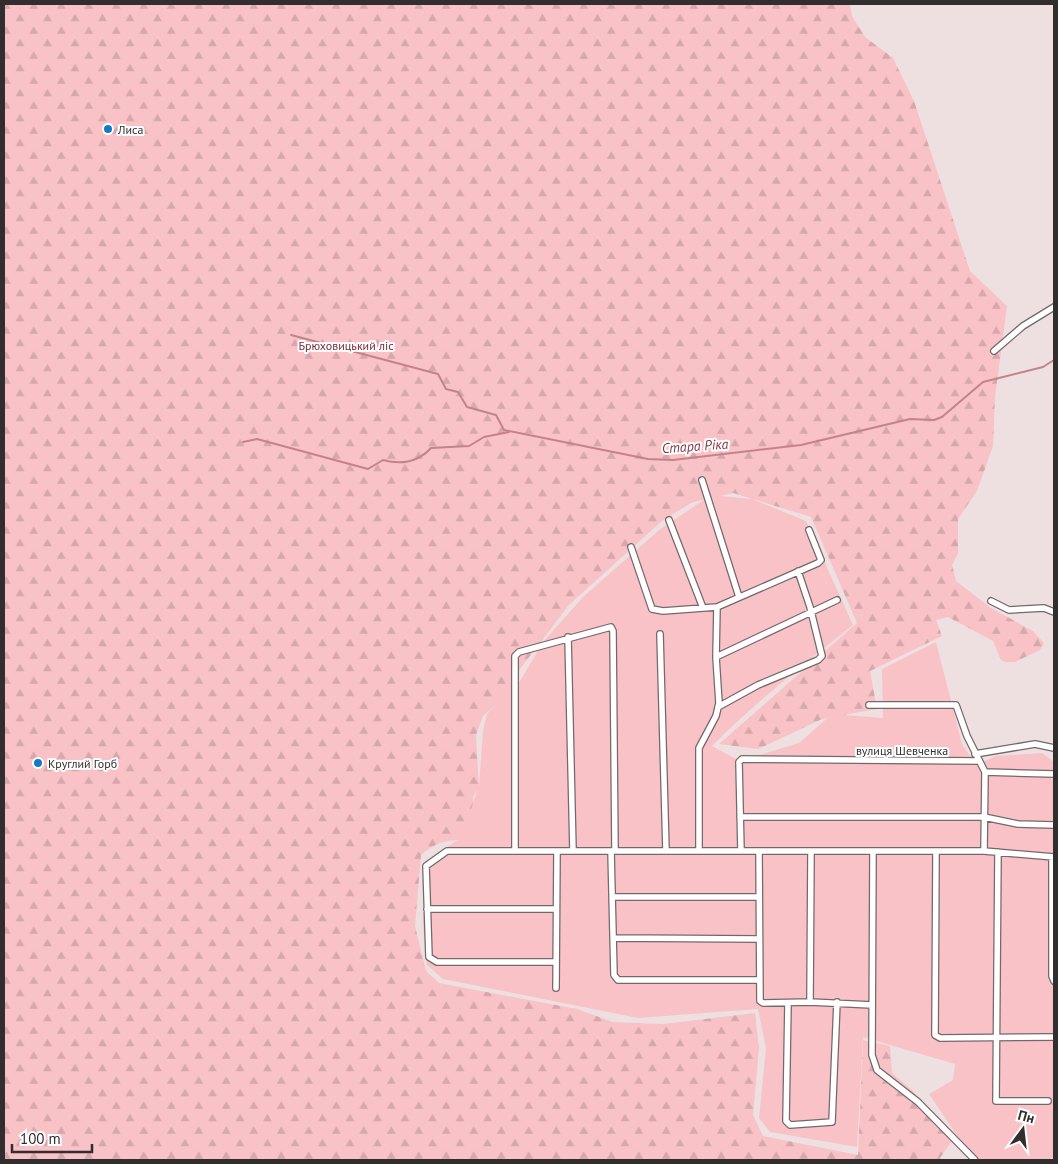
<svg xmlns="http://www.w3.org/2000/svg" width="1058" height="1164" font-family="'PT Sans',sans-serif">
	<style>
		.forest { fill: url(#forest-firs) }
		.garden { fill: #f9c2c7 }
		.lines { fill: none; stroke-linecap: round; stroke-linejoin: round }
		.stream { stroke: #c4838a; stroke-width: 2 }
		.street-casing { stroke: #746869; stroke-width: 8 }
		.street { stroke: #fff; stroke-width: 5.5 }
		.poi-dot { fill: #117bc6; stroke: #fff; stroke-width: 2 }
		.labels { text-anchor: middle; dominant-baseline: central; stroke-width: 4; stroke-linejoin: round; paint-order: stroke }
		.poi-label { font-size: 12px; fill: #332e2e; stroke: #fff; text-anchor: start }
		.park-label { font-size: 12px; fill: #7a2b3a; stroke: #fff }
		.street-label { font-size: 12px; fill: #332e2e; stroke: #fff }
		.water-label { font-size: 14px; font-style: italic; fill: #883845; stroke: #fff }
	</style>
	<defs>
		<pattern id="forest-firs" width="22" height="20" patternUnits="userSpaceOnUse" patternTransform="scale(1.25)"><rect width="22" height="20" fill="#f9c2c7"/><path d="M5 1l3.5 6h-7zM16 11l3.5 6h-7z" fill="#d6a7ab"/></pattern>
	</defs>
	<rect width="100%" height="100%" fill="#eee0e1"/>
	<path class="forest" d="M4 4H850L852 16 865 37 893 58 914 101 970 271 1007 306 995 397 993 446 977 491 958 519V554L952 565 956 581 991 608 1033 631 1044 643 1040 650 1015 662H1005L1001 660 993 641 948 617 936 620 942 636 870 671 877 709 822 719 758 749 719 744 857 623 811 517 733 493 693 502 663 520 569 605 520 669 509 694 483 716 476 735 479 788 473 797 477 842C451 839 442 838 421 855L415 926 426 971 439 983 577 1009 613 1022 663 1024 755 1013 759 1048 753 1115 763 1136 858 1155 863 1040 890 1046 892 1073 912 1090 952 1141 940 1158 942 1160H4Z"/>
	<path class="garden" d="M711 495 752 499 806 521 853 625C804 664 756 702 712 746L740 761 799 743 832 714 883 718 882 669 936 642 962 744 976 765 996 756 1042 753 1054 762V1160H976L966 1149 929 1094 953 1080 955 1064 863 1037 857 1147 770 1132 759 1118 766 1048 758 1009 638 1018 443 979 427 965 423 925 426 861 461 838 479 786 483 731 487 714 520 681 543 642 584 596 659 530Z"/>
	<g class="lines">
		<path class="stream" d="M291 335 438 374 446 389 458 392 467 407 496 415 504 430 648 459 673 460 801 445 910 419 934 420 942 417 983 382 1043 367 1054 360
			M243 442 257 439 368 469 383 460C401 465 418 462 431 448L469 446 484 437 509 432"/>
		<defs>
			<path id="street" d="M994 351 1023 326 1054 307
				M702 480 739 597
				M669 520 703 608
				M631 547 652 609 663 611 717 607
				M991 601 1009 610 1044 608 1054 612
				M660 634 666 851
				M568 637 573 851
				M716 657 717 607 818 563 821 560 809 530
				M869 705H956L967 736 985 772 984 851
				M718 707 758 685 818 660 822 656 810 607 798 571
				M975 754 1035 744 1054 748
				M985 772 1054 774
				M740 817H984L1018 824 1054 825
				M699 850V748L716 716 719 703 716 657 837 600
				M515 851V656L519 652 611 627 613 631 615 851
				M611 851 614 975 618 980H759
				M741 851 739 762 742 759 979 761
				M759 851 760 1001 763 1003 810 1002
				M811 851 810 1002 872 1005
				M873 851 872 1055 877 1070 918 1102 975 1160
				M936 851 935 1035 940 1038 1054 1037
				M998 852 996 1101H1048
				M1052 857V976L1054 981
				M613 897H759
				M427 909H556
				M613 938 759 939
				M556 962H437L429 957 426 866 447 851H984L1054 857
				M556 988 557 851
				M788 1003 786 1121 790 1125 832 1122 837 1002"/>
		</defs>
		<use href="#street" class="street-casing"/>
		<use href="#street" class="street"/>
	</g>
	<g class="poi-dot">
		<circle cx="108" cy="129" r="5"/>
		<circle cx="38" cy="763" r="5"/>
	</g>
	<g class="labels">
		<g class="poi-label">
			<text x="118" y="129">Лиса</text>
			<text x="48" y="763">Круглий Горб</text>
		</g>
		<g class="park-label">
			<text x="346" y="345">Брюховицький ліс</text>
		</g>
		<g class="street-label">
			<text x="902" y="750">вулиця Шевченка</text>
		</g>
		<g class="water-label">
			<text transform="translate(695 446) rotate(-4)">Стара Ріка</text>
		</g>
	</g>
	<rect width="1058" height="1164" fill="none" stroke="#332e2e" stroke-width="10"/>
	<g transform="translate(1023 1129) rotate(15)" stroke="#ffffff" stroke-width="4" paint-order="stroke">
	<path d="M0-4L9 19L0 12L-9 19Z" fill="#332e2e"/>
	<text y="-8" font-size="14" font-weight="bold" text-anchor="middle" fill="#332e2e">Пн</text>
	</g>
	<path d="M12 1144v8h80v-8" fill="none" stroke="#332e2e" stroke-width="2.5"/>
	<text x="20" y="1144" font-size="15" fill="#332e2e" stroke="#ffffff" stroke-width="4" paint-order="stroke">100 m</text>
</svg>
